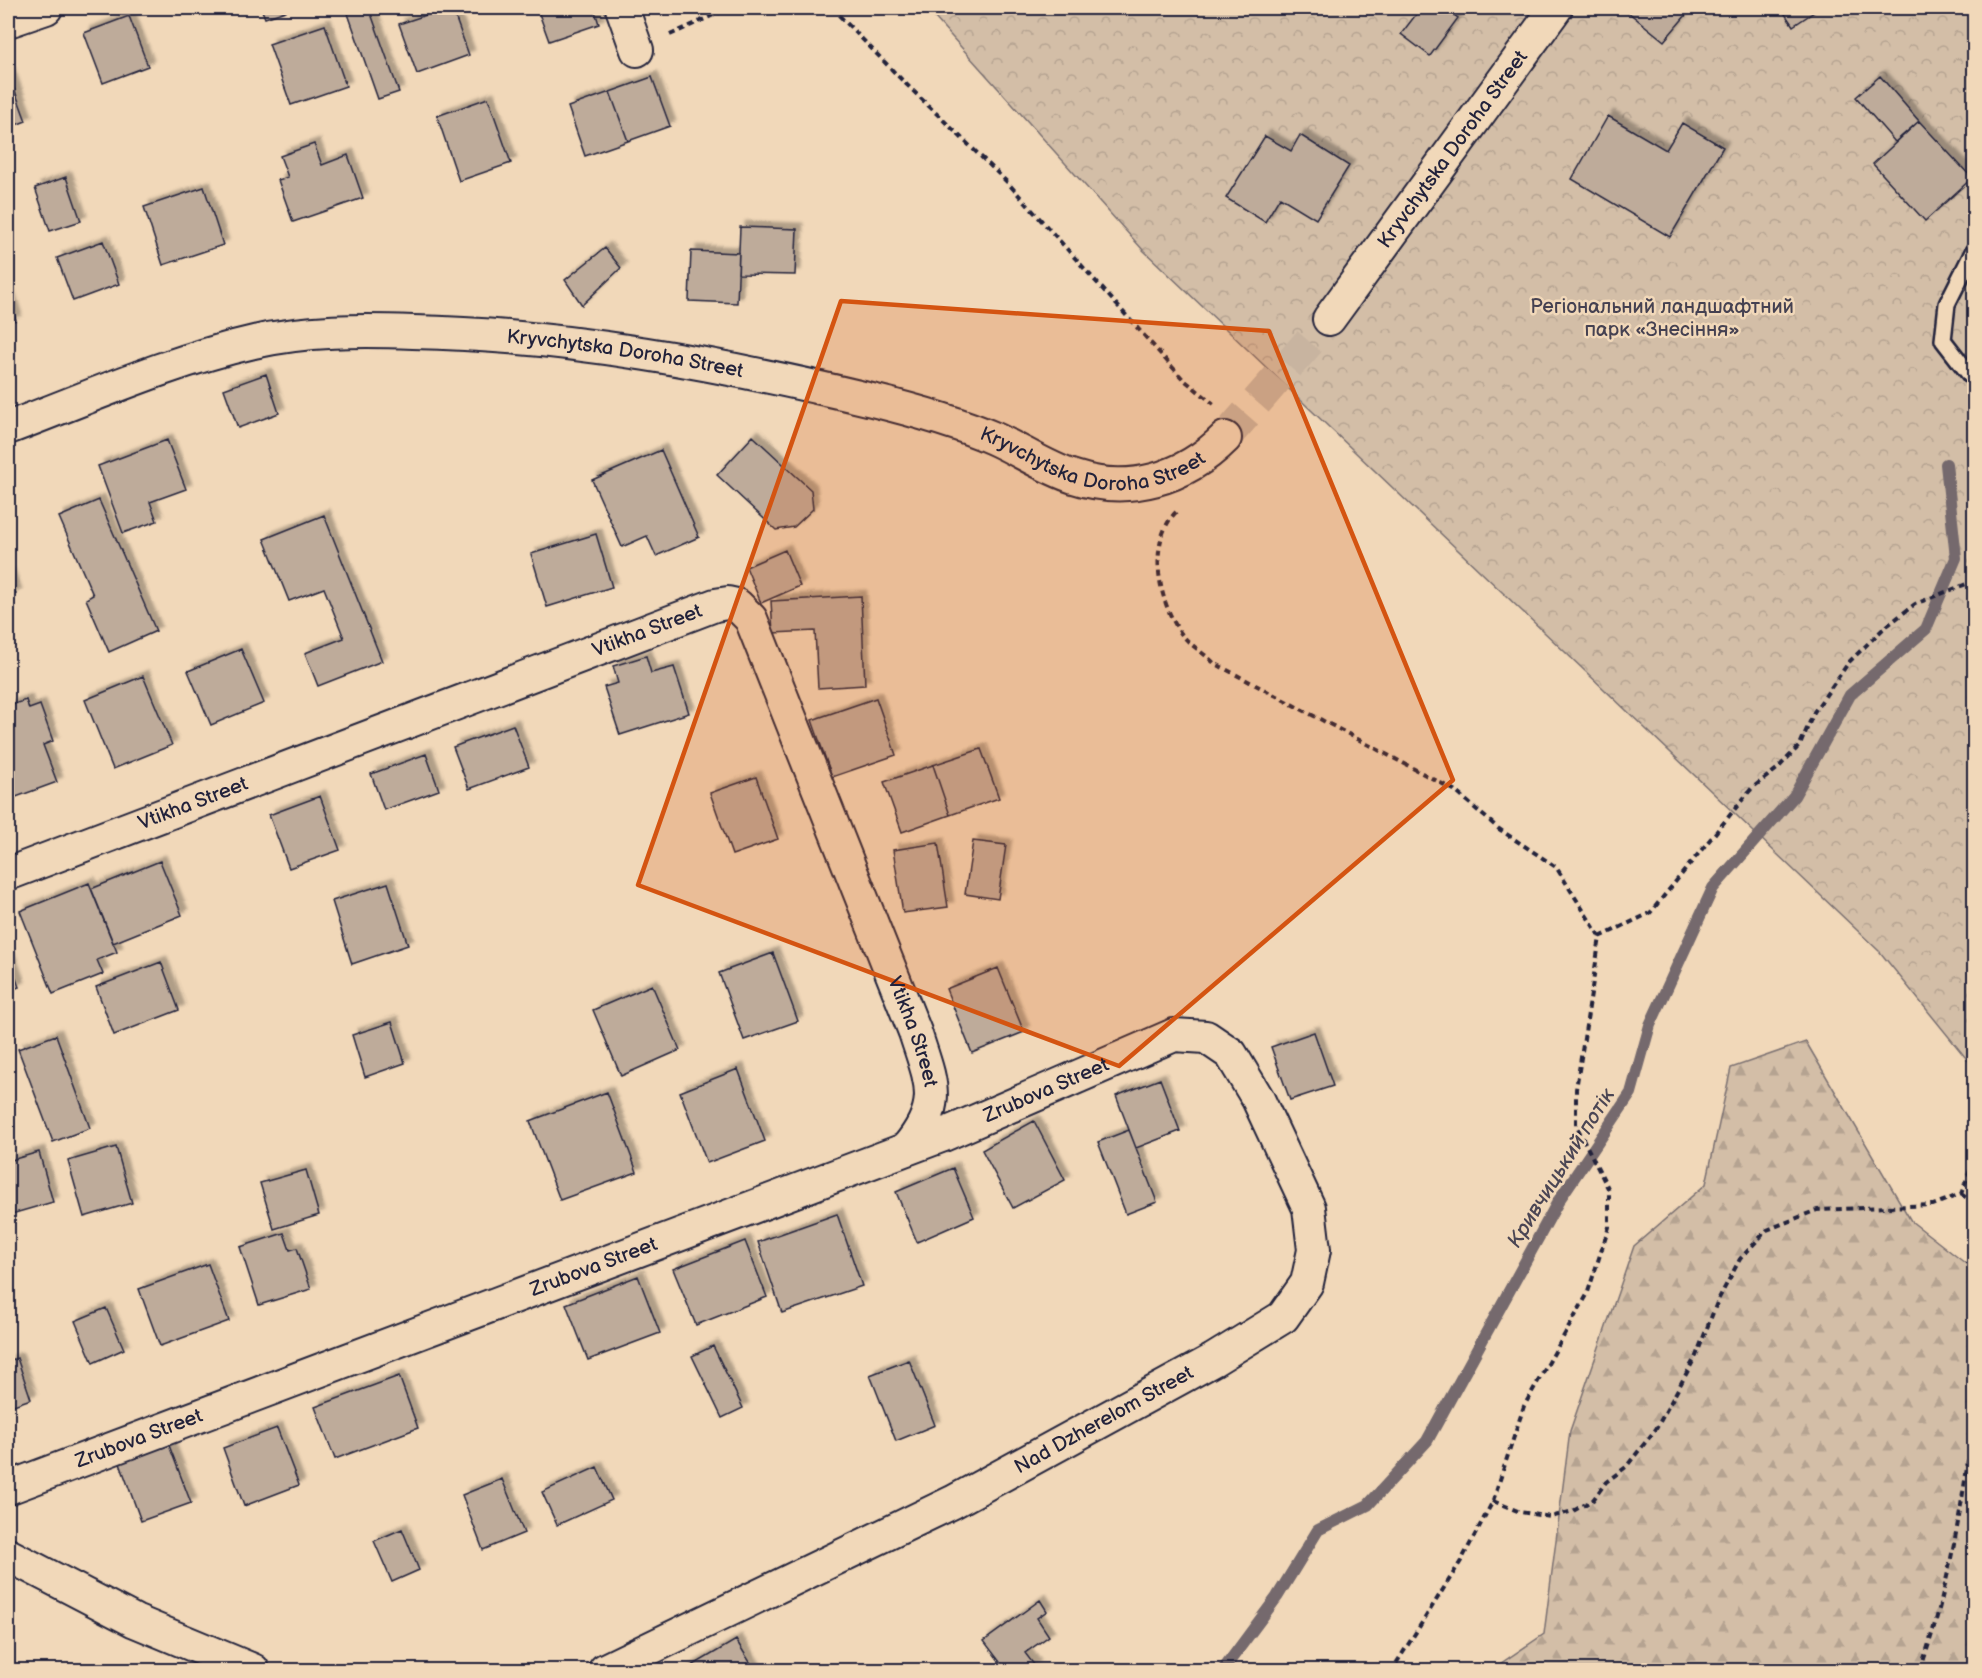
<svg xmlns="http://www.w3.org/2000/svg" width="1982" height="1678" font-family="'Balsamiq Sans',sans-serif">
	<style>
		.forest { fill: url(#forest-firs); stroke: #7a7071; stroke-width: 1.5 }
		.park { fill: url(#park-crowns); stroke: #7a7071; stroke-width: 1.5 }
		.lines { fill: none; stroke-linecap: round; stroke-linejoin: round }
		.stream { stroke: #74696d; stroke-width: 12 }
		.building { fill: #beab9a; stroke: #22223b; stroke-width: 1.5; filter: url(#shadow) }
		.street-tunnel { stroke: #c8b4a0; stroke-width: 32; stroke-dasharray: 32 16; stroke-linecap: butt }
		.lane-casing { stroke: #22223b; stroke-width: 20 }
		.street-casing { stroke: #22223b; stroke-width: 36 }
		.path { stroke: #22223b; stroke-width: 4; stroke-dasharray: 6 4.5; stroke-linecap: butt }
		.lane { stroke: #f1d8b9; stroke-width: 15 }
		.street { stroke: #f1d8b9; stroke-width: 32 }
		.marked { fill: #d45411; fill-opacity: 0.2; stroke: #d45411; stroke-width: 4.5; stroke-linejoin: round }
		.labels { text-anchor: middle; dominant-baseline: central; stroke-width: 5; stroke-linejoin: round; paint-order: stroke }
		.street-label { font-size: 20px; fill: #22223b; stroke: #f1d8b9 }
		.park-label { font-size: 20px; fill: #454151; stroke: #f1d8b9 }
		.water-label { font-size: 21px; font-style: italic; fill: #4b4654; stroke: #f1d8b9 }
	</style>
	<defs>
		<pattern id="forest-firs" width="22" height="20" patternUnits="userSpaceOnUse" patternTransform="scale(1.5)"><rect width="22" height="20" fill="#d3bea7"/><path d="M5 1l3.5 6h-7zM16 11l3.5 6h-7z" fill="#b5a391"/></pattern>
		<pattern id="park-crowns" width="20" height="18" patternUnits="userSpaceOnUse" patternTransform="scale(1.5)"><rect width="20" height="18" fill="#d3bea7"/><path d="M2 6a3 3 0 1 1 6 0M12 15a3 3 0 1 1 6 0" fill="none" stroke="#b5a391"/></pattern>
		<filter id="shadow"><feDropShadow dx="5.5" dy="-5.5" stdDeviation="1.5" flood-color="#0004"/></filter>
	</defs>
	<rect width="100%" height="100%" fill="#f1d8b9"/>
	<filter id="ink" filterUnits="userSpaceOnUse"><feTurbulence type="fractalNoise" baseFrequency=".0167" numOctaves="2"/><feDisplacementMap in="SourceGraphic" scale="12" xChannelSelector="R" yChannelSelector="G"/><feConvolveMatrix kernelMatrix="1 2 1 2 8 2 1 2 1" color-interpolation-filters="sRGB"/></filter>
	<g filter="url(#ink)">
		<path class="forest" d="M1806 1042 1911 1221 1974 1270V1670H1491L1544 1634 1570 1431 1634 1246 1706 1184 1731 1068Z"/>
		<path class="park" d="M926 8H1974V1068L1880 952 1143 250Z"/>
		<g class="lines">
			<path class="stream" d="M1223 1670 1277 1597 1318 1530 1368 1505 1427 1441 1559 1200 1631 1093 1650 1025 1713 888 1794 796 1850 695 1926 629 1956 558 1946 464"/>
		</g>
		<path class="building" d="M261 8H294L265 18Z
			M346 8H369L399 92 378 99Z
			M447 8H452L469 55 417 74 399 24Z
			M537 8H594L599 24 549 41Z
			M1421 8H1444L1458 18 1430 56 1401 34Z
			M1623 8H1692L1664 41Z
			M1781 8H1820L1793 26Z
			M129 16 148 66 103 83 84 33Z
			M325 25 346 86 291 105 269 44Z
			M8 72 26 121 8 128Z
			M1880 76 1919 121 1895 142 1856 97Z
			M652 77 670 126 628 141 610 92Z
			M610 92 628 141 585 156 568 107Z
			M488 98 511 163 459 181 437 116Z
			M1608 116 1666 150 1682 123 1723 147 1670 237 1572 179Z
			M1919 121 1972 178 1925 221 1873 164Z
			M1300 135 1349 166 1316 219 1280 197 1265 222 1226 198 1265 136 1291 151Z
			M314 144 322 165 348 155 363 198 293 222 278 180 288 177 280 156Z
			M66 177 81 221 50 231 35 188Z
			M204 187 223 245 163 265 144 207Z
			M740 227 797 229 795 275 738 274Z
			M103 241 119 284 73 301 57 258Z
			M605 248 621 268 582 305 565 280Z
			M691 251 739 253 737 303 689 301Z
			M8 294 16 320 8 323Z
			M266 374 279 413 238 428 224 389Z
			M753 436 811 490 813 509 794 527 776 530 717 475Z
			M167 440 186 489 150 502 157 521 123 533 98 466Z
			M661 450 699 537 656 556 647 536 622 547 592 480Z
			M99 500 156 631 109 652 86 599 93 595 59 517Z
			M324 515 382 661 318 686 305 653 344 638 324 588 289 601 264 539Z
			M596 534 612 587 547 607 531 554Z
			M785 550 800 586 761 603 746 567Z
			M8 573 16 594 8 597Z
			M861 596 865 685 818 688 815 631 773 633 771 601Z
			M241 649 264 703 211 725 188 671Z
			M646 656 651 673 674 667 689 713 620 735 604 687 618 683 613 666Z
			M143 676 172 745 113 769 85 700Z
			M876 698 896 755 832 777 812 720Z
			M26 700 29 709 40 705 53 741 43 745 57 782 8 800V706Z
			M513 725 529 767 469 789 453 747Z
			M981 749 999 798 950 815 933 765Z
			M426 754 439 790 384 810 371 774Z
			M933 765 950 815 902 832 884 782Z
			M756 777 778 839 732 855 710 793Z
			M320 796 340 850 289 868 269 815Z
			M973 841 1006 845 998 899 965 894Z
			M938 843 948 907 903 913 893 850Z
			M160 861 182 915 113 943 91 889Z
			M89 883 117 952 97 960 103 974 53 994 20 911Z
			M388 883 408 945 352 964 332 901Z
			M773 953 798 1021 744 1040 719 973Z
			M8 957 19 987 8 991Z
			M161 962 179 1010 114 1035 96 987Z
			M998 968 1024 1032 972 1053 946 989Z
			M652 985 680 1050 621 1076 593 1010Z
			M392 1022 405 1063 365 1077 352 1035Z
			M1314 1032 1333 1086 1290 1100 1271 1047Z
			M56 1035 90 1128 53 1142 18 1049Z
			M738 1069 765 1141 707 1163 680 1092Z
			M1160 1079 1180 1131 1136 1148 1116 1096Z
			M607 1092 637 1172 560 1200 530 1121Z
			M1034 1121 1065 1180 1013 1208 982 1150Z
			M1129 1130 1157 1202 1126 1214 1098 1142Z
			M116 1147 132 1203 84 1217 68 1161Z
			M39 1152 53 1202 8 1215V1161Z
			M953 1168 974 1217 917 1242 896 1192Z
			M306 1170 319 1215 274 1229 260 1183Z
			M837 1214 862 1286 782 1313 758 1242Z
			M284 1233 290 1250 297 1248 311 1289 259 1305 240 1247Z
			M745 1241 767 1297 696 1325 673 1269Z
			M208 1264 229 1321 160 1346 139 1289Z
			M638 1276 660 1333 588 1360 566 1304Z
			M106 1308 124 1349 93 1363 75 1321Z
			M713 1346 743 1408 722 1418 692 1356Z
			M17 1358 31 1399 8 1407V1361Z
			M909 1360 935 1425 896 1441 870 1375Z
			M399 1376 418 1428 335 1459 315 1407Z
			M277 1428 299 1485 244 1506 223 1448Z
			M167 1440 191 1503 141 1521 118 1458Z
			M597 1467 612 1500 557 1525 542 1492Z
			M502 1479 524 1533 483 1550 462 1495Z
			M402 1529 419 1570 392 1582 374 1541Z
			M1040 1600 1047 1611 1037 1618 1049 1636 1025 1653 1035 1666 1029 1670H1006L984 1641Z
			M736 1640 755 1670H685Z"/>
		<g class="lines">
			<path class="street-tunnel" d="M1225 438 1329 319"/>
			<defs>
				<path id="lane" d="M1974 250 1947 304 1943 340 1974 380"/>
				<g id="street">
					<path d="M622 8 637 50"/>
					<path d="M8 21 46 8"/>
					<path id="s1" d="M1329 319 1556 8"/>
					<path id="s2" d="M8 428C88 398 170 361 254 342 306 330 360 330 413 332 568 335 721 364 872 400 913 410 954 421 993 438 1020 450 1046 468 1074 477 1129 495 1184 479 1225 438"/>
					<path id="s3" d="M8 874 715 605 728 603 737 605 751 619 915 1032C931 1082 944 1104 907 1148"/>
					<path id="s4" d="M8 1488 941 1136 1174 1035 1206 1037 1231 1054 1258 1099 1309 1208 1314 1250 1307 1283 1283 1317 1213 1360 953 1502 605 1670"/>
					<path d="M8 1555 135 1621 253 1670"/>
				</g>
			</defs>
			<use href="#lane" class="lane-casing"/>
			<use href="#street" class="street-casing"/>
			<path class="path" d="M832 8 902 80 1008 183 1183 379 1214 404
				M670 35 729 8
				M1176 512C1147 542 1158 600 1180 632 1188 644 1204 653 1214 663L1454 790 1499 829 1556 867 1600 937 1576 1089V1125L1609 1190V1227L1587 1295 1524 1406 1493 1501 1461 1561 1392 1670
				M1600 937 1650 913 1752 788 1777 769 1800 745 1814 712 1849 662 1883 629 1915 604 1974 581
				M1961 1194 1974 1203
				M1493 1501 1520 1512 1551 1517 1573 1511 1593 1500 1606 1482 1626 1467 1656 1429 1696 1356 1718 1300 1740 1259 1767 1230 1817 1210 1933 1205 1961 1194 1974 1160
				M1920 1670C1949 1590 1962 1504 1974 1420"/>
			<use href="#lane" class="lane"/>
			<use href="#street" class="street"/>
		</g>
	</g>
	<path class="marked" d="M841 301 1269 331 1453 780 1119 1066 638 885Z"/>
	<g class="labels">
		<g class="street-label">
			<text stroke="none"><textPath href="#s1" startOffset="210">Kryvchytska Doroha Street</textPath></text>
			<text stroke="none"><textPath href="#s2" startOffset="634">Kryvchytska Doroha Street</textPath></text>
			<text stroke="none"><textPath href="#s2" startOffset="1119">Kryvchytska Doroha Street</textPath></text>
			<text stroke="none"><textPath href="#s3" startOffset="684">Vtikha Street</textPath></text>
			<text stroke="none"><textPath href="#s3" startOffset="198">Vtikha Street</textPath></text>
			<text stroke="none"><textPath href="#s3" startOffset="1242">Vtikha Street</textPath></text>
			<text stroke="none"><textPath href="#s4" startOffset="1112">Zrubova Street</textPath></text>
			<text stroke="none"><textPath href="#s4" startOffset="626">Zrubova Street</textPath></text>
			<text transform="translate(1104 1420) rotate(-29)">Nad Dzherelom Street</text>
			<text stroke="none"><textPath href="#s4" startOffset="140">Zrubova Street</textPath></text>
		</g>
		<g class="park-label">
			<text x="1662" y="307">Регіональний ландшафтний<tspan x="1662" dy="23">парк «Знесіння»</tspan></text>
		</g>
		<g class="water-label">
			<text transform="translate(1561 1168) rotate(-58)">Кривчицький потік</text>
		</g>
	</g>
	<rect width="1982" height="1678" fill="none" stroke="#f1d8b9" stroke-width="30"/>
	<rect x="15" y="15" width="1952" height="1648" fill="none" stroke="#22223b" stroke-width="2" filter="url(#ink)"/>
</svg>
